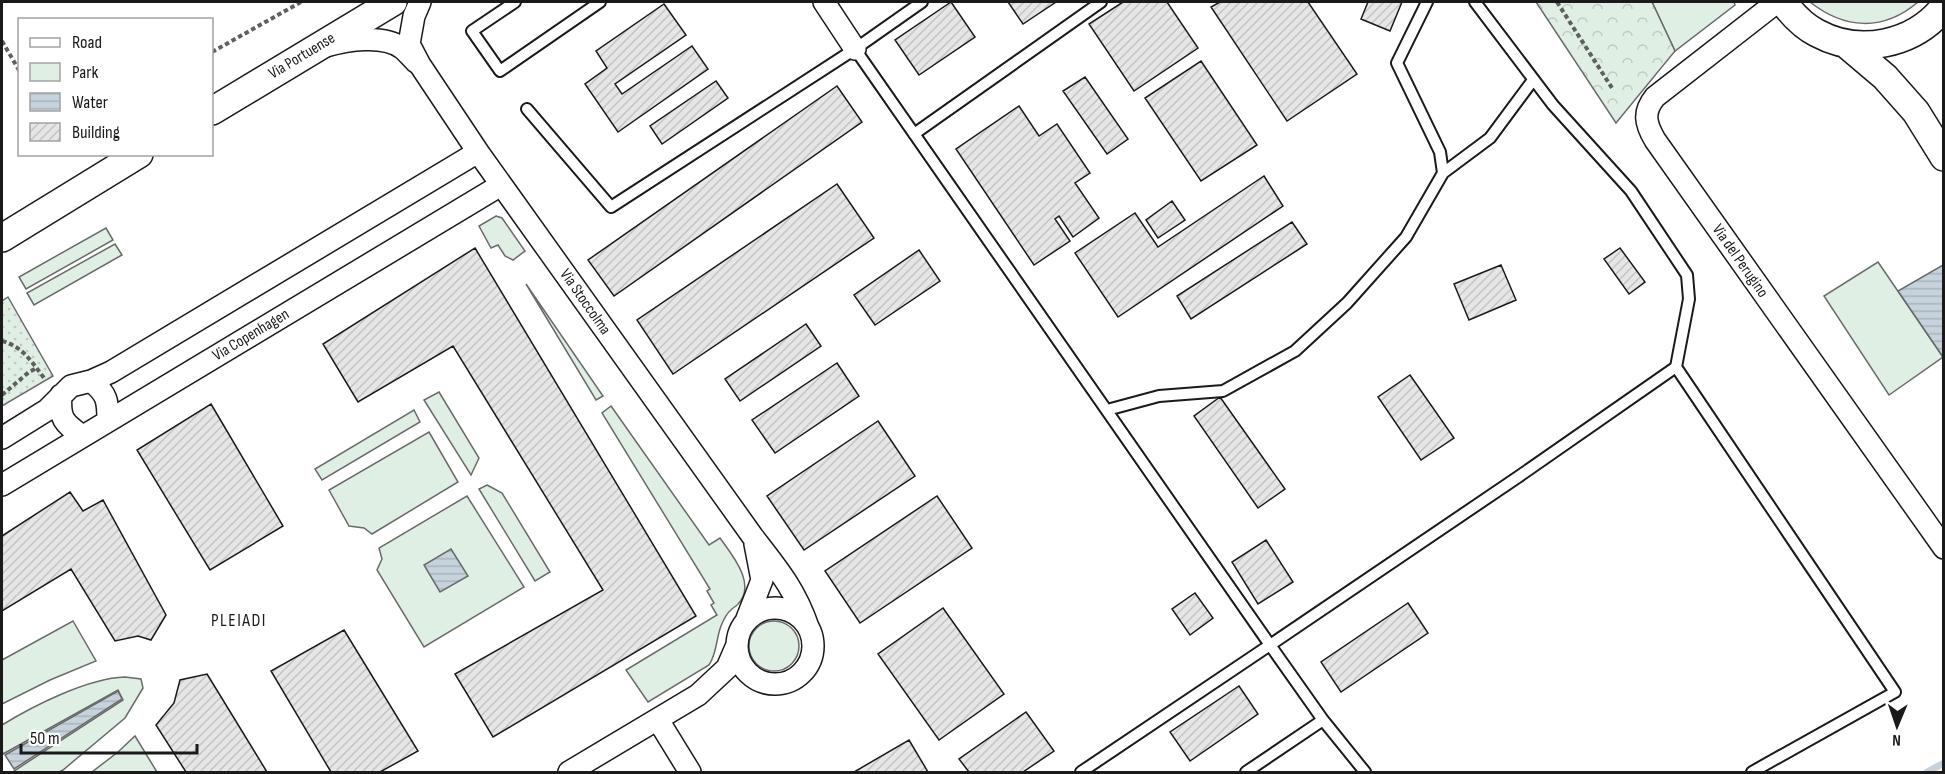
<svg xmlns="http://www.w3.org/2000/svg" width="1945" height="774" font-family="'Sofia Sans Condensed',sans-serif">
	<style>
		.green { fill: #e0efe3; stroke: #6a6a6a; stroke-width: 1.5 }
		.forest { fill: url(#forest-crowns); stroke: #6a6a6a; stroke-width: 1.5 }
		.park { fill: url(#park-dots); stroke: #6a6a6a; stroke-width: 1.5 }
		.water { fill: url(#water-rules); stroke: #6a6a6a; stroke-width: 1.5 }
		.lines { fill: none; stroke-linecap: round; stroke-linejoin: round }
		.stream { stroke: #c6d2dc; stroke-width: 7 }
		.building { fill: url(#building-hatch); stroke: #1a1a1a; stroke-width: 1.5 }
		.service-casing { stroke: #1a1a1a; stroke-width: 14 }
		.minor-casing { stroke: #1a1a1a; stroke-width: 24 }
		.tertiary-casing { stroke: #1a1a1a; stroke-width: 30 }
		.path { stroke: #5f5f5f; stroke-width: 4; stroke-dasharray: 4.5 3; stroke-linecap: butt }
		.service { stroke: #fff; stroke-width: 10 }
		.minor { stroke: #fff; stroke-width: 21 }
		.tertiary { stroke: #fff; stroke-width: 27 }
		.labels { text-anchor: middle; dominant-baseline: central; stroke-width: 4.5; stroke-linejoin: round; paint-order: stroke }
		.street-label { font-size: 16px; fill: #1a1a1a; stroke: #fff }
		.neighbourhood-label { font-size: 18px; letter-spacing: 1.5px; fill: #1a1a1a; stroke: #fff }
	</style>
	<defs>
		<pattern id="forest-crowns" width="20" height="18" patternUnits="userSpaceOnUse" patternTransform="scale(1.5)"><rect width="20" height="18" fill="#e0efe3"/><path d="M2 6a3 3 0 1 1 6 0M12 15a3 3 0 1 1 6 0" fill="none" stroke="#c0ccc2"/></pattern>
		<pattern id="park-dots" width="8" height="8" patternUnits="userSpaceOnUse" patternTransform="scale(1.5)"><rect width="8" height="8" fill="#e0efe3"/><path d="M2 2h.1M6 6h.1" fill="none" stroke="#c0ccc2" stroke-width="1.8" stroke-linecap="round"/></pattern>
		<pattern id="water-rules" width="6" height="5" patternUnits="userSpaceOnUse" patternTransform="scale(1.5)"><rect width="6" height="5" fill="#c6d2dc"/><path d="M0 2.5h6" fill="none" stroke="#aab4bc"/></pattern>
		<pattern id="building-hatch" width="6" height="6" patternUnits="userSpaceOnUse" patternTransform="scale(1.5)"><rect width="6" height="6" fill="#e6e6e6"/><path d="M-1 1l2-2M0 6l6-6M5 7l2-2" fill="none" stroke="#c5c5c5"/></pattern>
	</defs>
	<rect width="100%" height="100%" fill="#fff"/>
	<path class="green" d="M1652 2H1734L1735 5 1675 51Z
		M1810 2H1918C1883 32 1844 29 1810 2Z
		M496 216 502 218 525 251 513 260 505 256 498 245 491 248 479 226Z
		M106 228 113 240 26 289 19 277Z
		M115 244 122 255 34 305 27 293Z
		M1878 262 1943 357 1889 395 1824 296Z
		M526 284 603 396 596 400Z
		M439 392 479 458 471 475 424 400Z
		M611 406 709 545 720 538C732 555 757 584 738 604 738 605 731 609 731 610 727 613 723 621 721 626 716 639 717 653 709 665L648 702 626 670 717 615 711 605 714 603 707 591 710 589 602 413Z
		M414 410 420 422 322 480 315 469Z
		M429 432 458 482 372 534 364 528 349 526 329 490Z
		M487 485 502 493 550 572 535 581 479 489Z
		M467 496 524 587 424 647 377 570 382 559 379 548Z
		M73 621 96 661 50 680 2 704V660Z
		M749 646a25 25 0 1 1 50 0a25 25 0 1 1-50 0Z
		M125 677 141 679 143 688 125 718 63 770 59 772H15L14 771 123 700 118 690 3 754 2 750V725C33 706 88 678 125 677Z
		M135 736 157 772H92L118 752Z"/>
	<path class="forest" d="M1536 2H1652L1675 51 1616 123Z"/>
	<path class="park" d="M8 297 53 376 2 406V301Z"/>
	<path class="water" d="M1943 265V357L1898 291Z
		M451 549 468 576 440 592 424 565Z
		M118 691 122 699 14 769 5 755Z"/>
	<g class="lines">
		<path class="stream" d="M1927 772 1944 763"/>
	</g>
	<path class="building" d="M951 2 975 37 919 75 895 40Z
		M1008 2H1056L1023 24Z
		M1123 2H1167L1198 48 1134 91 1089 24Z
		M1220 2H1308L1357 74 1287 121 1211 7Z
		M1368 2H1402L1390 31 1361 19Z
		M664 4 686 35 615 84 622 94 692 46 708 69 618 132 585 84 607 68 596 51Z
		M1201 61 1257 145 1201 181 1145 98Z
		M1085 77 1128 139 1107 154 1063 91Z
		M716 81 728 98 662 144 650 126Z
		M837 86 862 122 614 296 588 260Z
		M1019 106 1039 136 1057 124 1090 173 1075 183 1099 218 1073 237 1059 216 1055 219 1070 241 1034 265 956 149Z
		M1264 176 1283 206 1118 317 1075 253 1135 213 1158 247Z
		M837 184 874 238 673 374 637 320Z
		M1172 201 1185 220 1158 238 1146 220Z
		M1292 222 1307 244 1191 319 1177 296Z
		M475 248 696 616 493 737 455 674 603 590 453 346 358 402 323 344Z
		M1620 248 1645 282 1629 294 1604 259Z
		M919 250 940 281 875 325 854 295Z
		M1501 265 1516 300 1469 320 1454 284Z
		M806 324 821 346 740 401 725 379Z
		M837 363 859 396 775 453 752 420Z
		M1410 375 1454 438 1421 460 1378 397Z
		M1220 397 1285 489 1258 508 1194 416Z
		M211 404 283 526 210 570 137 450Z
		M878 421 915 476 804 550 767 496Z
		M70 492 83 511 103 500 166 615 151 640 138 636 115 641 71 569 2 611V536Z
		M937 496 972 548 860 623 825 571Z
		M1266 540 1293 582 1258 604 1232 562Z
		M1195 593 1213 618 1190 635 1172 609Z
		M1408 603 1428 633 1341 692 1321 662Z
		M943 608 1004 694 939 740 878 654Z
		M344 630 418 751 380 772H331L271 671Z
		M207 674 267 772H186L156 725 174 703 180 680Z
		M1239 686 1258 714 1190 761 1170 732Z
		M1026 712 1054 751 1023 772H969L959 759Z
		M909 740 928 772H854Z"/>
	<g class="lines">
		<defs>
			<path id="service" d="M515 2 472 31 500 71 600 2
				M1427 2 1397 63 1440 152 1443 173
				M855 49 1270 645 1081 772
				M527 109 611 207 855 49 922 2
				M914 134 1101 2
				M1676 367 1895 692 1752 772
				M1107 410 1159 396 1223 391 1295 351 1347 303 1406 237 1443 173 1490 138 1533 80
				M1246 772 1323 720
				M1365 772 1323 720 1270 645 1518 477 1676 367 1689 299 1687 275 1631 191 1553 105 1475 2"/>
			<path id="minor" d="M420 2 414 16 409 44 420 65 478 152 753 537C777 568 795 589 808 627
				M824 2 855 49
				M1777 2 1655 97C1643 112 1645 123 1655 140L1944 548
				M326 46C347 40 383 34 402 48 407 52 411 57 416 62
				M91 381C107 394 108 400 108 421
				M61 395C59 419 64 423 82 436
				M2 438 47 410 71 386 91 381 111 372 478 152
				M2 485 501 185
				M737 646a38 38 0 1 1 76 0a38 38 0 1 1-76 0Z
				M746 621 762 580 755 544
				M658 720 690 772
				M569 772 698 695 727 668 737 645"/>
			<path id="tertiary" d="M1783 2C1792 14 1803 26 1817 33 1859 56 1914 45 1944 7
				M1846 44 1885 77 1916 112 1944 157
				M212 111 393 2
				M2 238 139 154"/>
		</defs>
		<use href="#service" class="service-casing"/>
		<use href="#minor" class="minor-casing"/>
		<use href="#tertiary" class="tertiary-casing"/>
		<path class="path" d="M1557 2 1612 88
			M2 41 20 72
			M212 52 301 2
			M2 341C22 346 32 362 44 378
			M2 395 29 372 37 368"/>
		<use href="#service" class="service"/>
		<use href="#minor" class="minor"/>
		<use href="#tertiary" class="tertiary"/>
	</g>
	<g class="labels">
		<g class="street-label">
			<text transform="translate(302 56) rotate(-31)">Via Portuense</text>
			<text transform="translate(1740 261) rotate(55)">Via del Perugino</text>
			<text transform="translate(585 302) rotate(55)">Via Stoccolma</text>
			<text transform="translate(251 335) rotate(-31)">Via Copenhagen</text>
		</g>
		<g class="neighbourhood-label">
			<text x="239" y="620">PLEIADI</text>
		</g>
	</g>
	<rect width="1945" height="774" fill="none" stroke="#1a1a1a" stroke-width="6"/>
	<rect x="18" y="18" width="195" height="138" fill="#ffffff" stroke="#a3a3a3" stroke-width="1.5"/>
	<rect x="30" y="38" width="30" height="9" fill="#ffffff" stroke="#a3a3a3" stroke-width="1.5"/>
	<text x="72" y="48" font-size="18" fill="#1a1a1a">Road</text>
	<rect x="30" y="63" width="30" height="18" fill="#e0efe3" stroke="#a3a3a3" stroke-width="1.5"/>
	<text x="72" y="78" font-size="18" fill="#1a1a1a">Park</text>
	<rect x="30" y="93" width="30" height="18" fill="url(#water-rules)" stroke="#a3a3a3" stroke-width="1.5"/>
	<text x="72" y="108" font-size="18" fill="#1a1a1a">Water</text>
	<rect x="30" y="123" width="30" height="18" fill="url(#building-hatch)" stroke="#a3a3a3" stroke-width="1.5"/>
	<text x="72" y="138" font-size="18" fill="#1a1a1a">Building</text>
	<g transform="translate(1897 726) rotate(182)" stroke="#ffffff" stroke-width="4.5" paint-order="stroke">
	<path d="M0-4.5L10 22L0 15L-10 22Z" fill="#1a1a1a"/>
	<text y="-9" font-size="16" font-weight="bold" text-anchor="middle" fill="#1a1a1a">N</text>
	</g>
	<path d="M21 744v9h176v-9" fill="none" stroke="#1a1a1a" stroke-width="3"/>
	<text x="30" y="744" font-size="18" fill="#1a1a1a" stroke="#ffffff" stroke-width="4.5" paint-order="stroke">50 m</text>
</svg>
